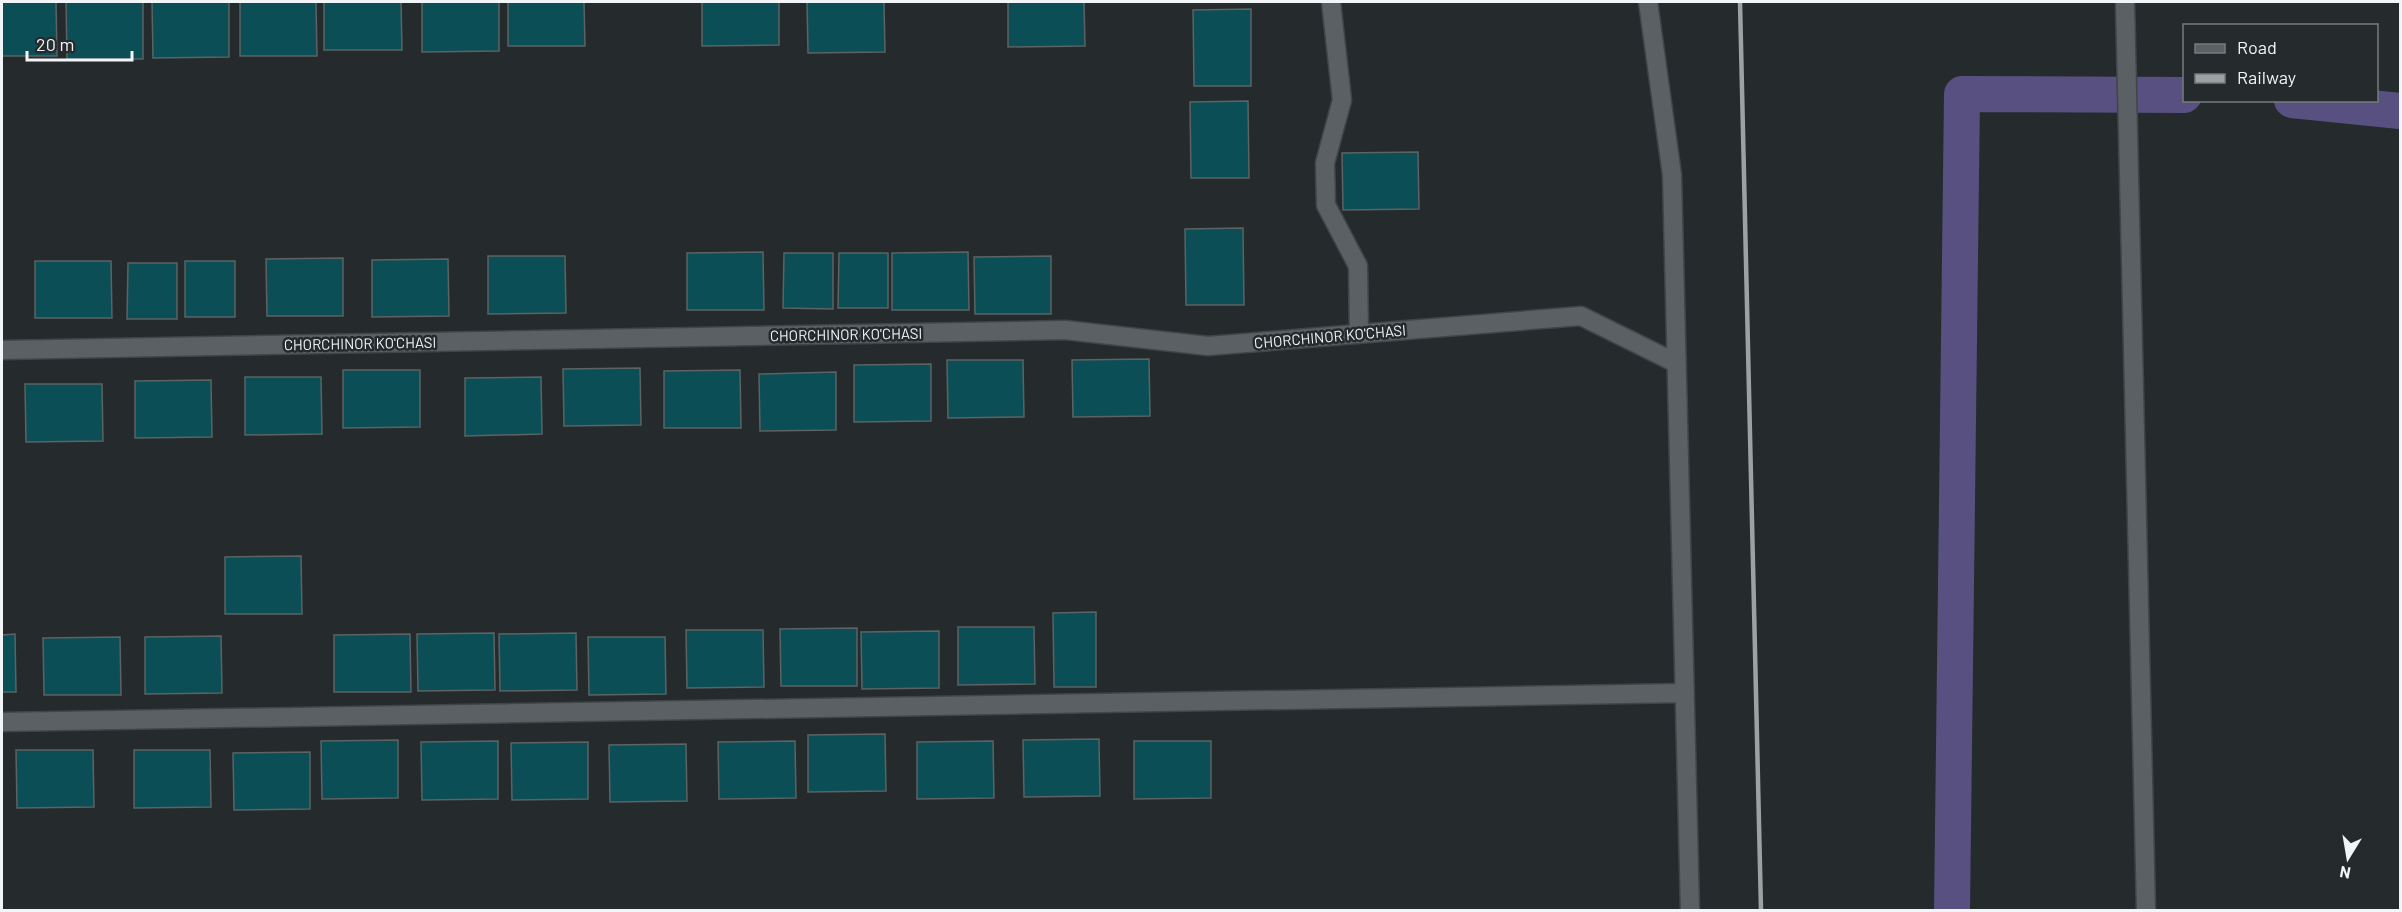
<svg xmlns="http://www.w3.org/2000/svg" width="2402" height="912" font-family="Barlow,sans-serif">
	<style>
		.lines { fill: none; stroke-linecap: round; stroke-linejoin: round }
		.canal { stroke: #585080; stroke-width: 36 }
		.building { fill: #0c4e55; stroke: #5b6364; stroke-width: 1.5 }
		.street-casing { stroke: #404548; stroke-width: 21 }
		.secondary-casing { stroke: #404548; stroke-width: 21 }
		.street { stroke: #5a6064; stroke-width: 18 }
		.secondary { stroke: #5a6064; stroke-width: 18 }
		.rail { stroke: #9ea1a4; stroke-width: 4.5 }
		.labels { text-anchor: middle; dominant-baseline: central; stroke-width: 5; stroke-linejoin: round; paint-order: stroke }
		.street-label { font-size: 15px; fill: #f2f5f7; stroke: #252a2d }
	</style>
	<rect width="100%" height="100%" fill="#252a2d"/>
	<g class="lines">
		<path class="canal" d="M2292 100 2400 111
			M1952 910 1962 94 2184 95"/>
	</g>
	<path class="building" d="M2 2H56L57 56H2Z
		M66 2H143V59H67Z
		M152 2H229V57L153 58Z
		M240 2H316L317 56H240Z
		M324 2H401L402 50H324Z
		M422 2H499V51L422 52Z
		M508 2H584L585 46H508Z
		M702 2H779V45L702 46Z
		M807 2H884L885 52 808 53Z
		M1008 2H1084L1085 46 1008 47Z
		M1251 9V86H1194L1193 10Z
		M1248 101 1249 178H1191L1190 102Z
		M1418 152 1419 209 1343 210 1342 153Z
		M1243 228 1244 305H1186L1185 229Z
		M763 252 764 310H687V253Z
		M968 252 969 310H892V253Z
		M784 253H833V309L783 308Z
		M839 253H888V308H838Z
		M488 256H565L566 313 488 314Z
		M1051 256V314H975L974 257Z
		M343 258V316H267L266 259Z
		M448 259 449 316 372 317V260Z
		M35 261H111L112 318H35Z
		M185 261H235V317H185Z
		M128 263H177V319H127Z
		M1149 359 1150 416 1073 417 1072 360Z
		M947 360H1023L1024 417 948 418Z
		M931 364V421L854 422V365Z
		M640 368 641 425 564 426 563 369Z
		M343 370H420V427L343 428Z
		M740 370 741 428H664V371Z
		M836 372V430L760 431 759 374Z
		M245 377H321L322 434 245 435Z
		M541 377 542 434 465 436V378Z
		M211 380 212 437 135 438V381Z
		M25 384H102L103 441 26 442Z
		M301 556 302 614H225V557Z
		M1096 612V687H1054L1053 613Z
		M958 627H1034L1035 684 958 685Z
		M857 628V686H781L780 629Z
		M686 630H763L764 687 687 688Z
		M939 631V688L862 689 861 632Z
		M494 633 495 690 418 691 417 634Z
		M576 633 577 690 500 691 499 634Z
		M15 634 16 692H2V635Z
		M410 634 411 692H334V635Z
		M221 636 222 693 145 694V637Z
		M120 637 121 695H44L43 638Z
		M588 637H665L666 694 589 695Z
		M885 734 886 791 808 792V735Z
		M1099 739 1100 796 1024 797 1023 740Z
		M398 740V798L322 799 321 741Z
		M498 741V799L422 800 421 742Z
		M795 741 796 798 719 799 718 742Z
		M993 741 994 798 917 799V742Z
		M1134 741H1211V798L1134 799Z
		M588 742V799L512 800 511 743Z
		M686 744 687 801 610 802 609 745Z
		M16 750H93L94 807 17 808Z
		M134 750H210L211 807 134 808Z
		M310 752V809L234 810 233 753Z"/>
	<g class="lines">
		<defs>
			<path id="street" d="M1331 2 1342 100 1325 163 1326 205 1358 266 1359 334
				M1648 2 1672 175 1690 910
				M2 350 1065 330 1208 346 1581 316 1676 363
				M2 722 1684 693"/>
			<path id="secondary" d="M2125 2 2146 910"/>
		</defs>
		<use href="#street" class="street-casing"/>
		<use href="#secondary" class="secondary-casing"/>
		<use href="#street" class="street"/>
		<use href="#secondary" class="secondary"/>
		<path class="rail" d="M1740 2 1761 910"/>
	</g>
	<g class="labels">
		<g class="street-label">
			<text transform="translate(846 334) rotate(-1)">CHORCHINOR KO'CHASI</text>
			<text transform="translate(1330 336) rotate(-5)">CHORCHINOR KO'CHASI</text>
			<text transform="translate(360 343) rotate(-1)">CHORCHINOR KO'CHASI</text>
		</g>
	</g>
	<rect width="2402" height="912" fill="none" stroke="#f2f5f7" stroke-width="6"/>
	<rect x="2183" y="24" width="195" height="78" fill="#252a2d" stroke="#777b7e" stroke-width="1.5"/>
	<rect x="2195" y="44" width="30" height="9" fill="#5a6064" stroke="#777b7e" stroke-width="1.5"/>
	<text x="2237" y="54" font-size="18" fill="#f2f5f7">Road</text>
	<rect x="2195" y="74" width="30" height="9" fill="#9ea1a4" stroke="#777b7e" stroke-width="1.5"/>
	<text x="2237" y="84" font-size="18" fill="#f2f5f7">Railway</text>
	<g transform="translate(2348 858) rotate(191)" stroke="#252a2d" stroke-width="4.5" paint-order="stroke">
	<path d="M0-4.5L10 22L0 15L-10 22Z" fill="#f2f5f7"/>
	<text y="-9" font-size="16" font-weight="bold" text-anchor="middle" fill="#f2f5f7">N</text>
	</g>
	<path d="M27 51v9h105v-9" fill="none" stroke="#f2f5f7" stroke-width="3"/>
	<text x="36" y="51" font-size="18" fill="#f2f5f7" stroke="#252a2d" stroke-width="4.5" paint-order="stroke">20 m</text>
</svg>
